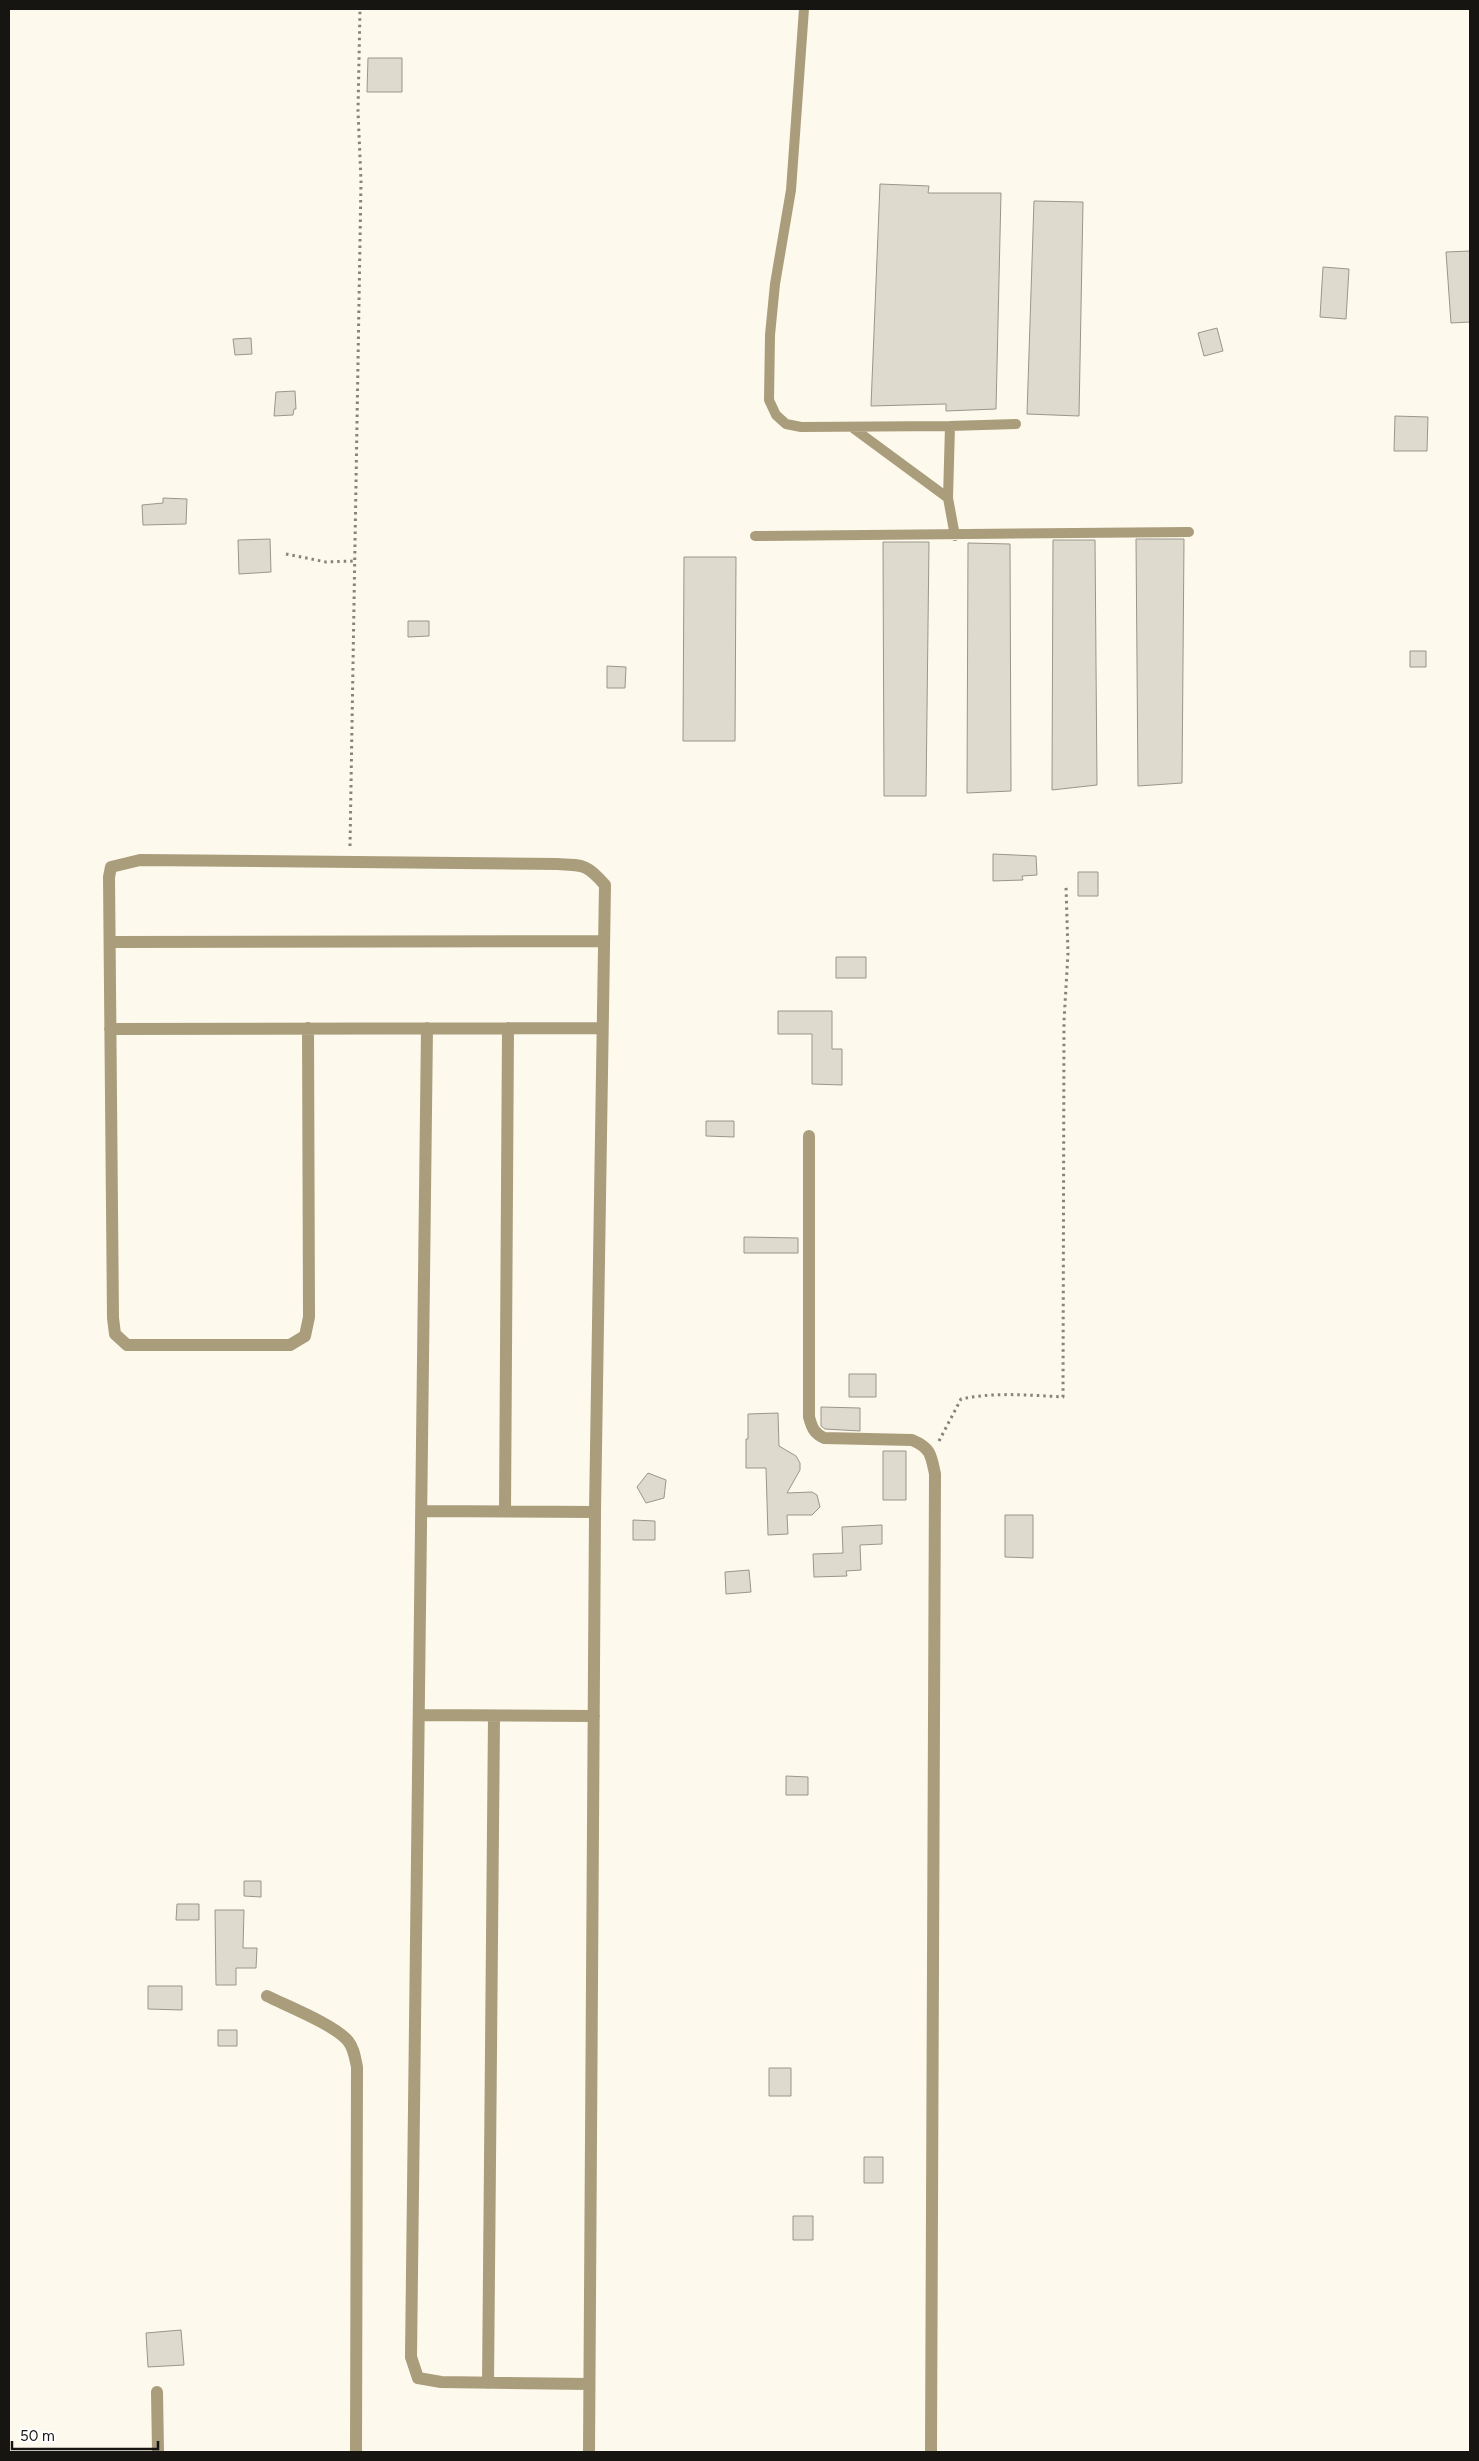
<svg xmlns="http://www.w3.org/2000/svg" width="1479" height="2461" font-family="Figtree,sans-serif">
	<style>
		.building { fill: #dedacd; stroke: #9a968a }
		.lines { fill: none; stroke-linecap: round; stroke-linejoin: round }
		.path { stroke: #86837b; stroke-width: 3; stroke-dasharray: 2.5 4; stroke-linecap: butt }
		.lane { stroke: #a99d7c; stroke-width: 10 }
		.street { stroke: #a99d7c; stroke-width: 12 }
	</style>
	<rect width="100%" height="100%" fill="#fdf9ec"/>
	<path class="building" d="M368 58H402V92H367Z
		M880 184 929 186 928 193H1001L996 409 946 411V404L871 406Z
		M1034 201 1083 202 1079 416 1027 414Z
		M1470 251V322L1451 323 1446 252Z
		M1323 267 1349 269 1346 319 1320 317Z
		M1217 328 1223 351 1204 356 1198 333Z
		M251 338 252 354 235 355 233 339Z
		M295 391 296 409H294L293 415 274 416 276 392Z
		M1395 416 1428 417 1427 451H1394Z
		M163 498 187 499 186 524 143 525 142 505 163 503Z
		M270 539 271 572 239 574 238 540Z
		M1136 539H1184L1182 783 1138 786Z
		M1053 540H1095L1097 785 1052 790Z
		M883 542H929L926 796H884Z
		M968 543 1010 544 1011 791 967 793Z
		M684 557H736L735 741H683Z
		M408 621H429V636L408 637Z
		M1410 651H1426V667H1410Z
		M607 666 626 667 625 688H607Z
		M993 854 1036 856 1037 875 1022 876 1023 880 993 881Z
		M1078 872H1098V896H1078Z
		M836 957H866V978H836Z
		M778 1011H832V1049H842V1085L812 1084V1034H778Z
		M706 1121H734V1137L706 1136Z
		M744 1237 798 1238V1253H744Z
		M849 1374H876V1397H849Z
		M821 1407 860 1408V1431L825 1429 821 1426Z
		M778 1413 779 1446 796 1456 800 1463V1470L787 1493 812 1492 817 1495 820 1507 812 1515H787L788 1534 768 1535 766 1468H746V1439H748V1414Z
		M883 1451H906V1500H883Z
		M648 1473 666 1480 664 1498 646 1503 637 1487Z
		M1005 1515H1033V1558L1005 1557Z
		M633 1520 655 1521V1540H633Z
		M882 1525V1544L860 1545 861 1570 846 1571 847 1576 814 1577 813 1554 843 1553 842 1527Z
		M749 1570 751 1592 726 1594 725 1572Z
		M786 1776 808 1777V1795H786Z
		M244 1881H261V1897L244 1896Z
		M177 1904H199V1920H176Z
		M215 1910H244L243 1948H257L256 1968H236V1985H216Z
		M148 1986H182V2010L148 2009Z
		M218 2030H237V2046H218Z
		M769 2068H791V2096H769Z
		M864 2157H883V2183H864Z
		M793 2216H813V2240H793Z
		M181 2330 184 2365 148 2367 146 2333Z"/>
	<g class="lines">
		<path class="path" d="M286 554 326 562 354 561
			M350 846 361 181 358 111 360 9
			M939 1441 961 1399C995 1392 1028 1395 1063 1397L1064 1021 1068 953 1066 886"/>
		<path class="lane" d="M804 9 791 190 775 284 770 335 769 400 776 415 786 424 801 427 950 426 948 498
			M950 426 1016 424
			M853 428 948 498 955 536
			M755 536 1189 532"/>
		<path class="street" d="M110 942 604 941
			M308 1028 309 1317 305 1336 290 1345H127L115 1334 113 1318 109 877 111 867 140 860 557 864C583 865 587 864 605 885L595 1512 589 2452
			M427 1028 411 2357 418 2378 441 2382 589 2384
			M110 1029 602 1028
			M809 1136V1417C812 1428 814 1433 824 1438L912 1440C931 1448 931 1455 935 1474L931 2452
			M422 1511 595 1512
			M505 1511 508 1028
			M419 1715 594 1716
			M267 1996C287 2006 335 2025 348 2041 354 2048 355 2058 357 2067L356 2452
			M488 2383 494 1717
			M157 2392 158 2452"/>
	</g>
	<rect width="1479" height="2461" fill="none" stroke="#171511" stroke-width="20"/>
	<path d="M12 2441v8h146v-8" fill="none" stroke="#171511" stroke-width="2.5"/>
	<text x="20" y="2441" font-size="15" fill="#171511" stroke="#ffffff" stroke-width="4" paint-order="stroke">50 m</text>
</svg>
